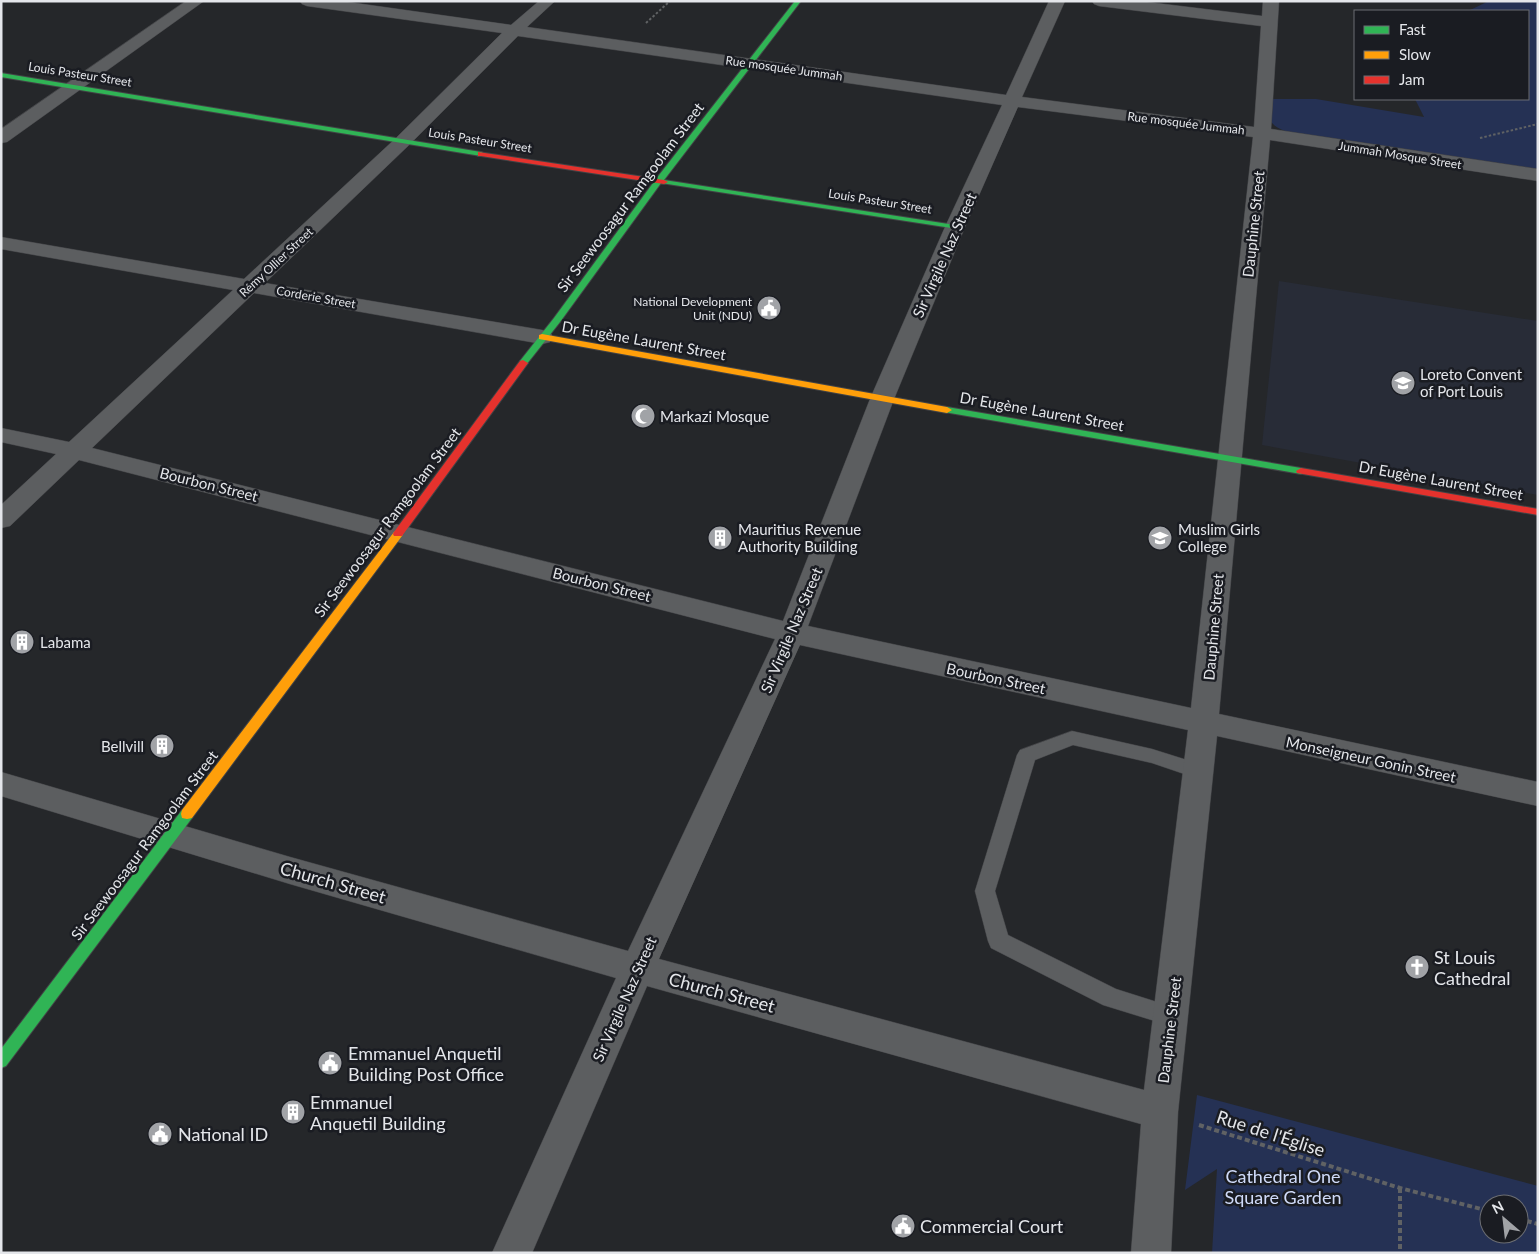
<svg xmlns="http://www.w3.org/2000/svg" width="1539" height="1254" font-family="Lato,sans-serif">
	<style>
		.built { fill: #282c37 }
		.green { fill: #253154; fill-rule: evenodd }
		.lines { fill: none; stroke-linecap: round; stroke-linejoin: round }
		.lane-casing { stroke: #424346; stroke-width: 1 }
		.street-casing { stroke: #424346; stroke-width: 1 }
		.fast-casing { stroke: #424346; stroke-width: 2 }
		.slow-casing { stroke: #424346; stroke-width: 2 }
		.jam-casing { stroke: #424346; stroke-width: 2 }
		.path-far1 { stroke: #606264; stroke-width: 2; stroke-dasharray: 2.5 2; stroke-linecap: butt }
		.path { stroke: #606264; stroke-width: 4; stroke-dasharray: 5 3; stroke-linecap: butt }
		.lane { fill: #5c5e60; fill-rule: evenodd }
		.street { fill: #5c5e60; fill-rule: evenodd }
		.fast { fill: #30b455; fill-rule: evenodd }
		.slow { fill: #ff9f0a; fill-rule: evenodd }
		.jam { fill: #e5322d; fill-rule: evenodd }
		.labels { text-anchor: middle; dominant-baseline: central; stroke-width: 5; stroke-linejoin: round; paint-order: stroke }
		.far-street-label { font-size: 12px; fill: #e4e6ea; stroke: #1a1c22 }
		.far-poi-label { font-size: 12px; fill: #e4e6ea; stroke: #1a1c22; text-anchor: end }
		.street-label { font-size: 15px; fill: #e4e6ea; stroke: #1a1c22 }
		.poi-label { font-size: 15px; fill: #e4e6ea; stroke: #1a1c22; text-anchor: start }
		.near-street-label { font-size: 18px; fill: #e4e6ea; stroke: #1a1c22 }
		.near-poi-label { font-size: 18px; fill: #e4e6ea; stroke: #1a1c22; text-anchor: start }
		.near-park-label { font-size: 18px; fill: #d0dbf9; stroke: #1a1c22 }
	</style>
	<rect width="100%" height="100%" fill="#25272a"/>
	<path class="built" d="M1279 281 1538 321V495L1262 445Z"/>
	<path class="green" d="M1489 1H1538V171L1300 137C1275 127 1268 128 1264 99H1316L1424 117 1415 99H1528V11H1468Z
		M1197 1095 1538 1186V1253H1212L1217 1169 1185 1190ZM1489 1204H1519V1234H1489Z"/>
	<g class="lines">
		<defs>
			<path id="lane" d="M1072 731 1152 749 1206 766 1209 771 1206 776 1199 779 1152 763 1073 745 1035 760 995 891 1008 935 1116 989 1179 1009 1182 1016 1179 1023 1171 1026 1103 1005 991 948 988 941 975 891 1017 755 1020 750Z"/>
			<path id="street" d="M186 1H204L7 142 1 143V129Z
				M300 1H341L511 25 539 1H555L527 27 1006 95 1049 1H1065L1022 97 1254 127 1261 26 1099 6 1094 4 1092 1H1139L1262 16 1263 1H1279L1271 129 1538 169V181L1270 140 1219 714 1538 782V806L1217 736 1178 1112 1171 1253H1131L1141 1124 647 986 532 1253H492L616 978 290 884 1 796V772L290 857 628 951 775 639 79 460 10 526 1 528V505L56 454 1 442V428L69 442 233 290 1 249V237L244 279 396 138 502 33 307 6 302 4ZM518 36 1002 105 945 227 870 399 783 621 92 448 254 293 542 344 550 342 553 337 550 332 542 330 265 283 408 146ZM1018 107 1253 137 1191 708 808 626 894 399 965 227ZM800 645 1188 730 1144 1090 659 959Z"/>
			<path id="fast" d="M795 1H801L664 180 955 225H958V229L661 183 560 322 526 365H520V361L554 318 656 179Z
				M1 73 481 152 485 154 481 156 1 77Z
				M947 407 1301 468 1306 471 1301 474 944 412V408Z
				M187 809 192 810 193 814 192 818 6 1066 1 1068V1049L182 810Z"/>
			<path id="slow" d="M542 334 947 407 952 410 947 413 539 339V335Z
				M398 530 402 532 403 534 402 536 192 818 187 819 182 818 181 814 182 810 394 532Z"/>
			<path id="jam" d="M478 152 664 180 668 182 664 184 481 156H478Z
				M523 360 528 363 402 536H394L393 534 394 532 520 361Z
				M1301 468 1538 509V515L1297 473 1296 471Z"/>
		</defs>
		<use href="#lane" class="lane-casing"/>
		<use href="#street" class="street-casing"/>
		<use href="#fast" class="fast-casing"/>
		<use href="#slow" class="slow-casing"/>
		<use href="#jam" class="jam-casing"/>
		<path class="path-far1" d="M646 23 670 1
			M1480 138 1538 124"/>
		<path class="path" d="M1199 1125 1400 1188 1489 1211
			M1400 1188V1253
			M1519 1219 1538 1224"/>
		<use href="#lane" class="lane"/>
		<use href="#street" class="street"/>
		<use href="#fast" class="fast"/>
		<use href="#slow" class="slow"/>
		<use href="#jam" class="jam"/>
	</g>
	<defs>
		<symbol id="civic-disc" viewBox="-11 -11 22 22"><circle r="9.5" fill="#a1a3a7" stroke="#1a1c22"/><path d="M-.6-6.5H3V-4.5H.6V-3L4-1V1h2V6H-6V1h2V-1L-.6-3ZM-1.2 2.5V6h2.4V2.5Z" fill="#fff"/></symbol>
		<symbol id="school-disc" viewBox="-11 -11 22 22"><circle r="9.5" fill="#a1a3a7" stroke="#1a1c22"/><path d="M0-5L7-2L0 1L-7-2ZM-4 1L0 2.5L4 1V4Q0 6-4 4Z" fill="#fff"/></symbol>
		<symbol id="mosque-disc" viewBox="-11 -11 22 22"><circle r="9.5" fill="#a1a3a7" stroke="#1a1c22"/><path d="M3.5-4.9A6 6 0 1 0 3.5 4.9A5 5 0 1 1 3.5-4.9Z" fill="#fff"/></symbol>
		<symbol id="building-disc" viewBox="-11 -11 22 22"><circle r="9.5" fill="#a1a3a7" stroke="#1a1c22"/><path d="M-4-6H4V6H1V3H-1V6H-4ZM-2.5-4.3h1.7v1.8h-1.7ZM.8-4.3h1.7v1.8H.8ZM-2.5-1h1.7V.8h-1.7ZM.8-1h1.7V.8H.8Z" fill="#fff"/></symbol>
		<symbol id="church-disc" viewBox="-11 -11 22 22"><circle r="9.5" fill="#a1a3a7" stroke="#1a1c22"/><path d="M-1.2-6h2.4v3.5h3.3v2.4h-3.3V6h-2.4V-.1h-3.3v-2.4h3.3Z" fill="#fff"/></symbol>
	</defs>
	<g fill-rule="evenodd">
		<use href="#civic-disc" x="755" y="294" width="28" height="28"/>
		<use href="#school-disc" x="1389" y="369" width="28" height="28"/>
		<use href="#mosque-disc" x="629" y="402" width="28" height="28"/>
		<use href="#building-disc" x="706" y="524" width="28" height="28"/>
		<use href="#school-disc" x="1146" y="524" width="28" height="28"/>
		<use href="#building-disc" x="8" y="628" width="28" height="28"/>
		<use href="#building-disc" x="148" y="732" width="28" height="28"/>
		<use href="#church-disc" x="1403" y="953" width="28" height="28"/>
		<use href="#civic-disc" x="316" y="1049" width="28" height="28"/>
		<use href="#building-disc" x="279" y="1098" width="28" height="28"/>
		<use href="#civic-disc" x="146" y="1120" width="28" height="28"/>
		<use href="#civic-disc" x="889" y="1212" width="28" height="28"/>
	</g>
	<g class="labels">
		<g class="far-street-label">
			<text transform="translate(784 68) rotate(8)">Rue mosquée Jummah</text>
			<text transform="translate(80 74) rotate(9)">Louis Pasteur Street</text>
			<text transform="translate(1186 123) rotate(7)">Rue mosquée Jummah</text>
			<text transform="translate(480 140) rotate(9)">Louis Pasteur Street</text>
			<text transform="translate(1400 155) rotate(9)">Jummah Mosque Street</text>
			<text transform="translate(880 201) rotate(9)">Louis Pasteur Street</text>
			<text transform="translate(276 262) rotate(-43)">Rémy Ollier Street</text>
			<text transform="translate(316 297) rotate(10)">Corderie Street</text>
		</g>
		<g class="far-poi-label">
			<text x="752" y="301">National Development<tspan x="752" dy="14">Unit (NDU)</tspan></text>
		</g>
		<g class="street-label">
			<text transform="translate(630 197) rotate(-53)">Sir Seewoosagur Ramgoolam Street</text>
			<text transform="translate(1253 224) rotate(-84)">Dauphine Street</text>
			<text transform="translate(944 255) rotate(-66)">Sir Virgile Naz Street</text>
			<text transform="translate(644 340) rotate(10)">Dr Eugène Laurent Street</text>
			<text transform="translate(1042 411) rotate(10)">Dr Eugène Laurent Street</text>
			<text transform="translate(1441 480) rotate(10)">Dr Eugène Laurent Street</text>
			<text transform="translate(209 484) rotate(14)">Bourbon Street</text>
			<text transform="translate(387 522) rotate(-53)">Sir Seewoosagur Ramgoolam Street</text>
			<text transform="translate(602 584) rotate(14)">Bourbon Street</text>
			<text transform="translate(1213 627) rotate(-85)">Dauphine Street</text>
			<text transform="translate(791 630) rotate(-67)">Sir Virgile Naz Street</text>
			<text transform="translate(996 678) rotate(12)">Bourbon Street</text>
			<text transform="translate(1371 759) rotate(12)">Monseigneur Gonin Street</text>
			<text transform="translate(144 845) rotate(-53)">Sir Seewoosagur Ramgoolam Street</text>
			<text transform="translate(624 999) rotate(-66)">Sir Virgile Naz Street</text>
			<text transform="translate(1169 1030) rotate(-83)">Dauphine Street</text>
		</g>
		<g class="poi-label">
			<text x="1420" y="374">Loreto Convent<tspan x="1420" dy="17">of Port Louis</tspan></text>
			<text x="660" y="416">Markazi Mosque</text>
			<text x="738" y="529">Mauritius Revenue<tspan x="738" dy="17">Authority Building</tspan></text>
			<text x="1178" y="529">Muslim Girls<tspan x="1178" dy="17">College</tspan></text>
			<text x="40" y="642">Labama</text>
			<text x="144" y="746" text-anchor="end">Bellvill</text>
		</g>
		<g class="near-street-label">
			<text transform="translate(333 882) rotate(16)">Church Street</text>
			<text transform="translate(722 992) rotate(15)">Church Street</text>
			<text transform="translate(1271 1133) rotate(18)">Rue de l'Église</text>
		</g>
		<g class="near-poi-label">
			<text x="1434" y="957">St Louis<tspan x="1434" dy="21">Cathedral</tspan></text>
			<text x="348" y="1053">Emmanuel Anquetil<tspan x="348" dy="21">Building Post Office</tspan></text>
			<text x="310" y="1102">Emmanuel<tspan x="310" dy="21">Anquetil Building</tspan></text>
			<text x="178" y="1134">National ID</text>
			<text x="920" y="1226">Commercial Court</text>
		</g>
		<g class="near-park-label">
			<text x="1283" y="1176">Cathedral One<tspan x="1283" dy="21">Square Garden</tspan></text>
		</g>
	</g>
	<rect width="1539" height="1254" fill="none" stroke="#e4e6ea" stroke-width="5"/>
	<rect x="1354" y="10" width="175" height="90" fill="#1a1c22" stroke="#6b6d72"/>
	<rect x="1364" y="26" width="25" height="8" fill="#30b455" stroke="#6b6d72"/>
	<text x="1399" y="35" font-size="15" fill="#e4e6ea">Fast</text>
	<rect x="1364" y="51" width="25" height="8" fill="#ff9f0a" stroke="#6b6d72"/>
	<text x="1399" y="60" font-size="15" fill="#e4e6ea">Slow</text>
	<rect x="1364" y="76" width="25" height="8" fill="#e5322d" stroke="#6b6d72"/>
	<text x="1399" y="85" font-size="15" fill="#e4e6ea">Jam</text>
	<g transform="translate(1504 1219) rotate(332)"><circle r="24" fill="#1a1c22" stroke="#6b6d72"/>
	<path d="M0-4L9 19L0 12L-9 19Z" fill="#a1a3a7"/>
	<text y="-8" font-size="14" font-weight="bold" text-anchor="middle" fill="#e4e6ea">N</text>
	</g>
</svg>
